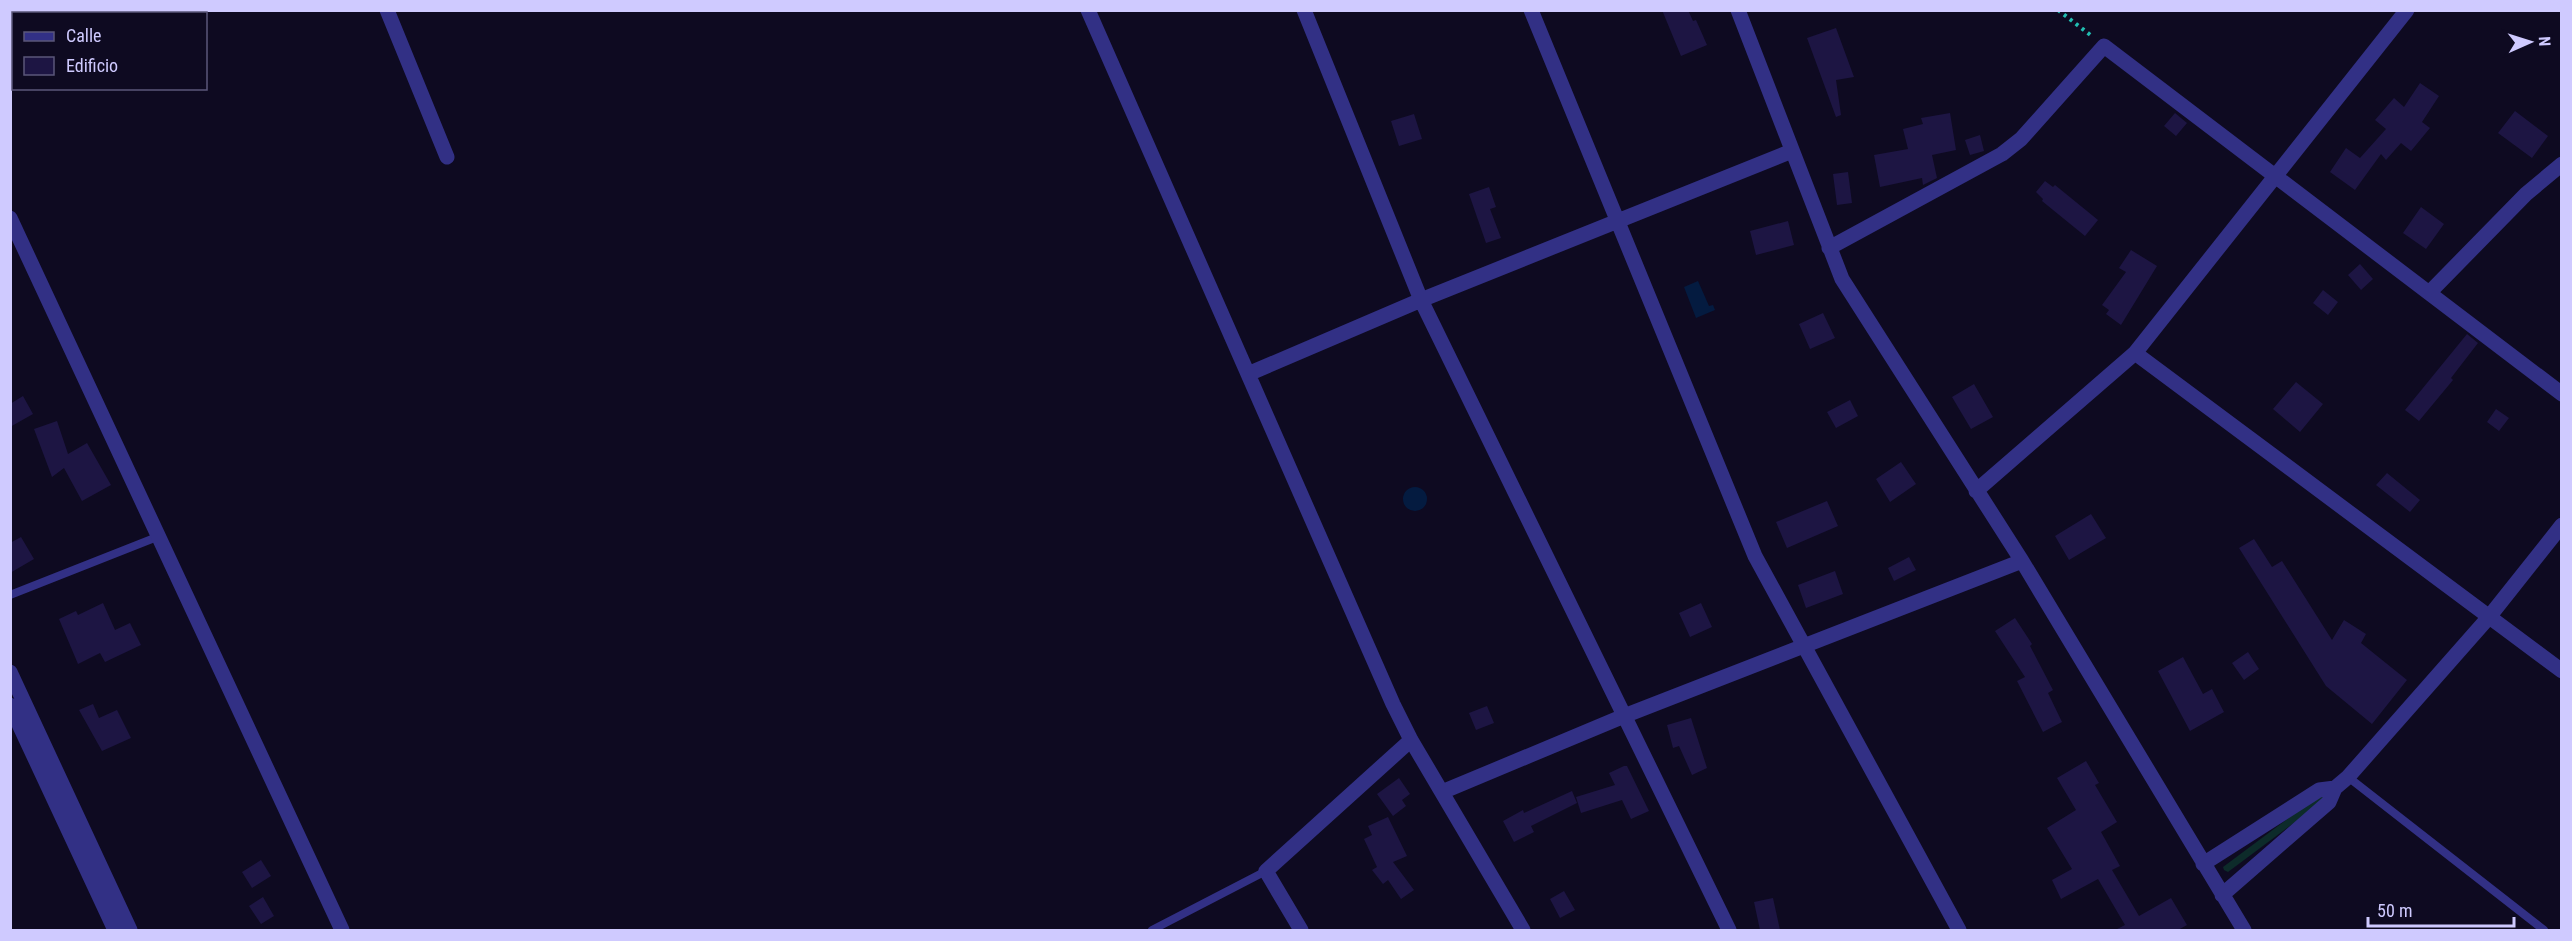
<svg xmlns="http://www.w3.org/2000/svg" width="2572" height="941" font-family="'Roboto Condensed',sans-serif">
	<style>
		.green { fill: #0d2b2a }
		.water { fill: #041b40 }
		.building { fill: #1d1543 }
		.lines { fill: none; stroke-linecap: round; stroke-linejoin: round }
		.path { stroke: #21bcb0; stroke-width: 4; stroke-dasharray: 3 4.5; stroke-linecap: butt }
		.service { stroke: #323085; stroke-width: 8 }
		.minor { stroke: #323085; stroke-width: 15 }
	</style>
	<rect width="100%" height="100%" fill="#0e0a21"/>
	<path class="green" d="M2322 793 2326 799 2228 872 2224 870 2223 867Z"/>
	<path class="water" d="M1698 281 1709 306 1713 305 1715 310 1696 318 1684 287Z
		M1403 499a12 12 0 1 1 24 0a12 12 0 1 1-24 0Z"/>
	<path class="building" d="M1662 10H1688L1693 21 1696 20 1707 45 1681 56Z
		M1836 28 1854 77 1836 80 1841 115 1836 117 1807 38Z
		M2420 83 2439 96 2422 122 2430 128 2411 151 2401 143 2386 160 2381 154 2355 190 2330 172 2346 148 2360 158 2386 129 2375 120 2394 98 2404 107Z
		M2515 111 2548 136 2532 158 2498 133Z
		M1950 113 1956 150 1932 155 1937 178 1923 185 1922 178 1880 187 1874 155 1908 149 1903 129 1923 124 1921 118Z
		M2175 113 2187 123 2176 136 2164 126Z
		M1414 114 1422 139 1399 146 1391 121Z
		M1980 135 1984 151 1970 155 1965 140Z
		M1848 172 1852 203 1837 205 1833 174Z
		M2045 181 2053 187 2055 185 2098 220 2085 236 2042 201 2043 199 2036 192Z
		M1489 187 1496 207 1490 209 1501 238 1486 243 1469 194Z
		M2421 207 2444 224 2426 249 2403 233Z
		M1788 221 1794 245 1756 255 1750 231Z
		M2131 250 2157 266 2121 325 2106 314 2109 310 2102 305 2126 272 2119 268Z
		M2360 264 2373 279 2361 290 2348 275Z
		M2323 290 2338 302 2328 315 2313 303Z
		M1823 313 1835 338 1810 349 1799 324Z
		M2467 334 2478 343 2451 378 2453 380 2419 421 2405 410Z
		M2296 382 2323 404 2300 432 2273 409Z
		M1974 384 1993 417 1971 429 1952 397Z
		M23 396 33 414 10 427V404Z
		M1850 400 1858 416 1836 428 1827 412Z
		M2496 409 2509 418 2499 431 2487 422Z
		M57 421 68 454 87 443 111 485 82 501 64 468 52 477 34 429Z
		M1901 462 1916 484 1890 502 1876 479Z
		M2387 473 2420 500 2410 512 2376 485Z
		M1827 501 1838 526 1787 548 1776 522Z
		M2091 514 2106 538 2069 560 2055 536Z
		M21 537 34 559 10 573V543Z
		M2254 539 2272 567 2282 561 2332 640 2344 620 2366 634 2361 643 2407 680 2372 724 2326 686 2239 548Z
		M1909 557 1916 570 1894 581 1888 568Z
		M1835 571 1843 594 1806 608 1798 585Z
		M103 603 115 630 130 623 141 645 105 662 100 653 78 664 59 619 76 611 78 615Z
		M1701 603 1712 627 1690 637 1679 613Z
		M2015 618 2032 644 2030 646 2053 690 2048 693 2062 722 2043 732 2017 681 2025 677 1995 631Z
		M2248 652 2259 669 2244 680 2232 663Z
		M2183 657 2203 694 2212 689 2224 712 2190 731 2158 671Z
		M93 704 99 718 117 710 131 738 102 751 79 710Z
		M1487 706 1494 723 1476 730 1469 713Z
		M1691 718 1707 768 1692 775 1679 746 1673 748 1667 725Z
		M2086 761 2099 783 2095 785 2117 822 2101 832 2120 866 2112 870 2139 916 2171 898 2187 925 2178 930H2115L2125 925 2098 879 2061 899 2052 880 2072 869 2047 828 2076 810 2057 778Z
		M1624 766H1627L1649 811 1631 819 1622 800 1581 813 1576 797 1615 785 1609 773Z
		M1399 778 1410 794 1402 800 1406 806 1393 816 1377 794Z
		M1572 791 1577 803 1531 826 1534 832 1514 842 1503 821 1523 810 1524 813Z
		M1388 817 1407 856 1393 862 1414 890 1401 899 1388 880 1383 884 1372 870 1377 867 1364 839 1372 835 1368 826Z
		M261 860 271 876 252 888 242 872Z
		M1564 891 1575 910 1560 918 1550 899Z
		M263 897 274 916 261 924 249 906Z
		M1773 898 1780 930H1760L1754 902Z"/>
	<g class="lines">
		<path class="path" d="M2058 10 2093 37"/>
		<path class="service" d="M10 595 157 537
			M2348 777 2544 930
			M1152 930 1266 871"/>
		<path class="minor" d="M387 10 447 157
			M1088 10 1393 704 1411 740 1523 930
			M1304 10 1421 300 1729 930
			M1531 10 1755 556 1959 930
			M1738 10 1842 279 2022 561 2244 930
			M10 218 342 930
			M1829 248 2002 154 2021 139 2104 46 2562 394
			M2429 293 2526 194 2562 164
			M2135 353 2562 671
			M1248 374 1421 300 1792 151
			M1976 491 2135 353 2407 10
			M10 672 130 930
			M10 705 115 930
			M2335 788 2348 777 2489 617 2562 525
			M1442 792 1624 716 2022 561
			M2203 864 2319 790 2335 788 2329 802 2222 895
			M1301 930 1266 871 1411 740"/>
	</g>
	<rect width="2572" height="941" fill="none" stroke="#cfcaff" stroke-width="24"/>
	<rect x="12" y="12" width="195" height="78" fill="#0e0a21" stroke="#5b577a" stroke-width="1.5"/>
	<rect x="24" y="32" width="30" height="9" fill="#323085" stroke="#5b577a" stroke-width="1.5"/>
	<text x="66" y="42" font-size="18" fill="#cfcaff">Calle</text>
	<rect x="24" y="57" width="30" height="18" fill="#1d1543" stroke="#5b577a" stroke-width="1.5"/>
	<text x="66" y="72" font-size="18" fill="#cfcaff">Edificio</text>
	<g transform="translate(2530 42) rotate(87)" stroke="#0e0a21" stroke-width="4.5" paint-order="stroke">
	<path d="M0-4.5L10 22L0 15L-10 22Z" fill="#cfcaff"/>
	<text y="-9" font-size="16" font-weight="bold" text-anchor="middle" fill="#cfcaff">N</text>
	</g>
	<path d="M2368 917v9h146v-9" fill="none" stroke="#cfcaff" stroke-width="3"/>
	<text x="2377" y="917" font-size="18" fill="#cfcaff" stroke="#0e0a21" stroke-width="4.5" paint-order="stroke">50 m</text>
</svg>
